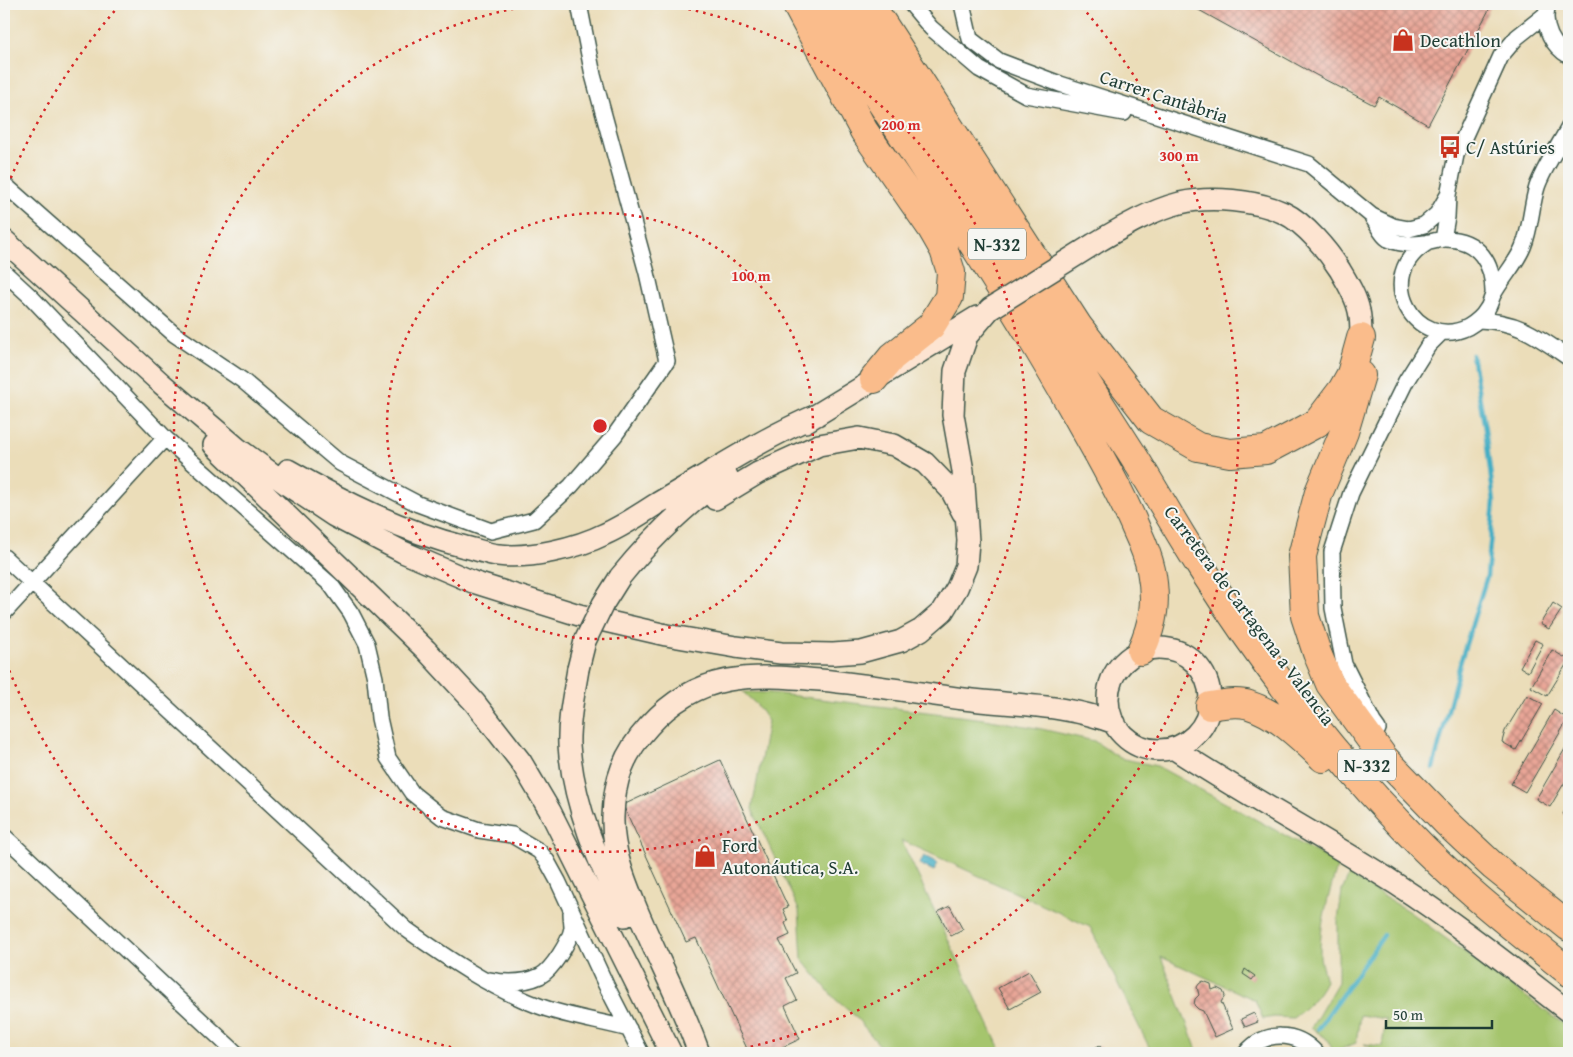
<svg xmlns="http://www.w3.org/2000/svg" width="1573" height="1057" font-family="'Gentium Book Plus',serif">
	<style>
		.grass { fill: #a5c56d; stroke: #628150 }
		.water { fill: url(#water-waves); stroke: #32767c }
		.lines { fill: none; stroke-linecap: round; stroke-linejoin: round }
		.stream { stroke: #44aec4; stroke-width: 4.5 }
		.building { fill: url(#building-cross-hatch) }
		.street-casing { stroke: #3e5548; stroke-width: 18 }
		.secondary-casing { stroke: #3e5548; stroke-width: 24 }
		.highway-casing { stroke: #3e5548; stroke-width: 30 }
		.street { stroke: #fff; stroke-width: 15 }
		.secondary { stroke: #fde4d1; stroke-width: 21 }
		.highway { stroke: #fabc8b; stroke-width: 28 }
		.secondary-bridge-casing { stroke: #3e5548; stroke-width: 24; stroke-linecap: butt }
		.secondary-bridge { stroke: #fde4d1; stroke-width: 21 }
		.ring { fill: none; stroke: #d62828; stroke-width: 2.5; stroke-dasharray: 2.5 5 }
		.labels { text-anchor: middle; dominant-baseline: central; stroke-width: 4; stroke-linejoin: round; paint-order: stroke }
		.shield { fill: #f6f6f2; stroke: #60746d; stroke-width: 1 }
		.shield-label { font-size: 18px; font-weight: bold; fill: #1f3d34 }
		.poi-label { font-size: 19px; fill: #1f3d34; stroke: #f6f6f2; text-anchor: start }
		.street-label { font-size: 19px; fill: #1f3d34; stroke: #f6f6f2 }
		.centre { fill: #d62828; stroke: #f6f6f2; stroke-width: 2.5 }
		.ring-label { font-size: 15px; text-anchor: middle; font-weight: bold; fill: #d62828; stroke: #f6f6f2; stroke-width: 4; stroke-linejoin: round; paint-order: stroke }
	</style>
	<defs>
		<pattern id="water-waves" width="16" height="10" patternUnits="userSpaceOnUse" patternTransform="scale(1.25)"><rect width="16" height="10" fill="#44aec4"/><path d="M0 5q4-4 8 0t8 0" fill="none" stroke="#388fa0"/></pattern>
		<pattern id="building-cross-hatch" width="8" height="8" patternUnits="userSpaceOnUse" patternTransform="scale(1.25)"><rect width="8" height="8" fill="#e9a697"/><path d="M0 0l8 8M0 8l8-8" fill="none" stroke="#bc887c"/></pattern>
	</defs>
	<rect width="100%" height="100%" fill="#f6f6f2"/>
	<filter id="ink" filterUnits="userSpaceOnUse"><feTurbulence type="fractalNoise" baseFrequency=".02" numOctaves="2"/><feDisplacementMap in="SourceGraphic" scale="10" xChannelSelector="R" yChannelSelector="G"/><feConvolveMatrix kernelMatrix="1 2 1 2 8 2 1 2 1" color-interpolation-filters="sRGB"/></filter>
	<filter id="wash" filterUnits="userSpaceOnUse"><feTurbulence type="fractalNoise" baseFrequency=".0096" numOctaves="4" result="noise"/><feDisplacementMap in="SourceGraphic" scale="20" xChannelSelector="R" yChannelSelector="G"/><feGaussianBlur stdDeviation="1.12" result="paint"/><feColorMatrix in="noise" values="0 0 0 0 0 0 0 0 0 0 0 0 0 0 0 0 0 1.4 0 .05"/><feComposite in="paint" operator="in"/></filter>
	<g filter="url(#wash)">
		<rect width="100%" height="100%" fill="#ebddb9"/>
		<path class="grass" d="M743 692 771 693 984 719 1037 728 1094 741 1120 758 1157 766 1338 864C1329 894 1319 926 1320 957 1321 965 1324 973 1326 981 1318 997 1307 1007 1293 1018L1274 1017 1263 1019 1255 1000 1161 957 1197 1050 1191 1053H1152L1090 927 901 840 1002 1053H886L855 1016 835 999 802 959 799 910 752 809 768 721 757 705Z
			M1349 875 1408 911 1569 1028V1053H1380L1364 1044 1382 1046 1386 1019 1360 1015 1356 1043 1334 1052 1326 1038 1311 1028 1338 982V921L1342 891Z"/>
		<path class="water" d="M924 856 938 863 934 871 919 864Z"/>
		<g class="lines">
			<path class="stream" d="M1433 768 1461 660 1487 576 1494 502 1485 429 1472 355
				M1318 1029 1384 935"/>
		</g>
		<g id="blocks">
			<path class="building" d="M1188 4H1472L1476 6 1477 4H1492L1428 125 1379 97 1374 105 1316 75Z
				M1553 603 1562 609 1549 629 1540 624Z
				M1535 640 1543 644 1528 672 1520 667Z
				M1552 650 1569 660 1547 696 1531 687Z
				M1527 695 1543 704 1516 750 1502 742 1505 731Z
				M1554 710 1568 719 1525 792 1511 784Z
				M1569 742V775L1550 807 1536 799Z
				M720 760 788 907 783 909 788 921 785 923 790 935 779 940 796 973 786 978 797 1000 785 1006 800 1039 770 1053H749L696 938 686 942 623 805Z
				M1569 803V818L1563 814Z
				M950 906 963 930 951 936 938 912Z
				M1245 969 1255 976 1252 980 1243 974Z
				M1029 971 1041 992 1010 1009 998 988Z
				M1203 981 1211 984 1212 990 1217 988 1223 991 1225 996 1221 1002 1233 1029 1215 1037 1203 1011 1198 1009 1194 1005 1195 999 1199 995 1197 987 1199 984Z
				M1254 1013 1258 1022 1245 1027 1241 1019Z
				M1100 1046 1104 1053H1085Z"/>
		</g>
	</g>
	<g filter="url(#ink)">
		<use href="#blocks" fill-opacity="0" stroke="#3e5548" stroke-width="1"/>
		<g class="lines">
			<defs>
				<path id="street" d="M911 4 931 28 979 69 1026 95 1124 113
					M962 4 970 39 999 61 1060 84 1309 164 1372 216 1393 226 1409 229 1424 225 1437 214 1448 195
					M1547 8C1543 28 1552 46 1569 56
					M4 184 174 334 242 380 340 463 418 504 491 531 534 520 571 486 615 435 667 361 647 273 593 75 579 4
					M1372 217C1377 223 1381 235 1388 239 1401 245 1415 245 1430 242 1435 241 1440 239 1445 239 1479 239 1494 264 1493 295
					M1443 239 1447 217 1448 195 1456 155 1501 56 1517 37 1546 14
					M1429 242C1370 275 1416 353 1468 327 1475 323 1483 316 1487 309 1490 305 1491 299 1493 295 1502 278 1516 264 1523 247 1531 228 1531 206 1537 187 1543 169 1560 144 1569 127
					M4 272 31 297 165 438 331 585 351 613 367 644 375 678 379 718 388 758 412 793 442 817 479 830 512 835 539 851 547 861 558 881 606 985 641 1053
					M1478 320C1518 321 1537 336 1569 358
					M4 557 406 929C448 959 491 988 539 1006 568 1017 600 1021 629 1029
					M4 613 165 438
					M1378 729 1373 722 1344 664 1333 608 1332 552 1351 493 1406 381 1428 346 1442 332
					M4 836 236 1053
					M490 980C506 983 525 983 540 976 552 970 570 941 572 928 572 923 571 917 571 912
					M1246 1053C1264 1030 1297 1031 1316 1053"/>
				<path id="secondary" d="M4 240 162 384 237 448 289 486 334 516 403 552 473 582 579 615 666 635 736 647 781 653 833 654 861 652 901 641 921 630 943 611 957 588 966 566 968 541 963 471 953 415 955 371 967 336 990 309
					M1094 244C1121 228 1149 211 1180 203 1210 196 1256 200 1284 213 1305 223 1328 251 1340 270 1347 282 1356 296 1359 311 1361 319 1361 329 1361 338
					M805 422 977 317
					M214 445 426 650 475 703 521 762 550 811 671 1053
					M288 470C344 502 402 531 465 547 476 549 487 554 498 555 530 559 577 548 605 534 623 526 641 514 658 503 710 473 761 439 817 415
					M715 499 758 473 819 445 859 438 894 445 925 463 951 490 963 513
					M620 577C651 539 686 504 727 476
					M1108 699a51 51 0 1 1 102 0a51 51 0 1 1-102 0Z
					M578 669C574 694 568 720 569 745 573 805 599 863 625 916
					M1173 748C1246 796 1323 837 1396 884 1456 923 1512 968 1569 1012
					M699 1053C682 1004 657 958 637 910 625 881 612 850 613 817 614 780 624 753 649 726 698 671 752 674 820 680 863 684 906 691 949 697 1005 706 1061 702 1115 723"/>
				<path id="highway" d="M796 4 864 131 932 229 944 250 951 272 949 297 931 326 892 357 874 379
					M817 4C904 139 996 273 1076 414 1097 452 1120 490 1137 531 1143 544 1148 556 1151 570 1157 601 1154 622 1141 651
					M845 4C939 154 1035 303 1131 452 1155 490 1177 530 1201 567 1261 661 1330 752 1408 832 1457 884 1514 928 1569 972
					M870 4 1078 326 1151 420 1198 447 1230 453 1266 450 1317 423 1342 390 1351 374 1361 338
					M1361 375 1344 432 1319 492 1302 556 1305 616 1317 653 1330 684 1384 758 1447 823 1493 866 1569 927
					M1210 706C1222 704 1238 701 1249 705 1278 714 1302 738 1323 758"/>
			</defs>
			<use href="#street" class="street-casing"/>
			<use href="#secondary" class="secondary-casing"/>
			<use href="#highway" class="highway-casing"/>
			<use href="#street" class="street"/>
			<use href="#secondary" class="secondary"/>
			<use href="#highway" class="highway"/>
			<defs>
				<path id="secondary-bridge" d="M990 309 1094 244
					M578 669 585 641 603 604 620 577"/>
			</defs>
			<use href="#secondary-bridge" class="secondary-bridge-casing"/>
			<use href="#secondary-bridge" class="secondary-bridge"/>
		</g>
	</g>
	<g class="ring">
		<circle cx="600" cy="426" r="213"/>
		<path d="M659 4A426 426 0 1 1 541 4"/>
		<path d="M473 1052A639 639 0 0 1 5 660M5 192A639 639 0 0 1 118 7M1082 7A639 639 0 0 1 727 1052"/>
	</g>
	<defs>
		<symbol id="shop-bare" viewBox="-9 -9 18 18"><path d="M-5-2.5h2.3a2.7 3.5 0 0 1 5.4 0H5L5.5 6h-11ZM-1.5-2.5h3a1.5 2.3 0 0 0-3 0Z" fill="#c8321e" stroke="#f6f6f2" stroke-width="2.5" paint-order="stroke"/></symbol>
		<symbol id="bus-bare" viewBox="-9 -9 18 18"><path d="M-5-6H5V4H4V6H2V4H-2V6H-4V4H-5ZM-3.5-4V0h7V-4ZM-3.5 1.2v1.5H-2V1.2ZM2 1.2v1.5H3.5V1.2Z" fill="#c8321e" stroke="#f6f6f2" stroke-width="2.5" paint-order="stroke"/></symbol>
	</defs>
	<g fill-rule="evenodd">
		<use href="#shop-bare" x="1387" y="24" width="32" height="32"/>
		<use href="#bus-bare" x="1434" y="131" width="32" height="32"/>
		<use href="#shop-bare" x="689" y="840" width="32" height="32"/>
	</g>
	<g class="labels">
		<g class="shield">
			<rect x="968" y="228.5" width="58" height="31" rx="4"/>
			<rect x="1338" y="749.5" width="58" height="31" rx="4"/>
		</g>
		<g class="shield-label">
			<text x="997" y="244">N-332</text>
			<text x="1367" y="765">N-332</text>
		</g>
		<g class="poi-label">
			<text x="1420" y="40">Decathlon</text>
			<text x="1466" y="147">C/ Astúries</text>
			<text x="722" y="845">Ford<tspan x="722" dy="22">Autonáutica, S.A.</tspan></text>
		</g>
		<g class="street-label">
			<text transform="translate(1164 96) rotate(18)">Carrer Cantàbria</text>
			<text transform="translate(1250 615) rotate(53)">Carretera de Cartagena a Valencia</text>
		</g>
	</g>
	<circle cx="600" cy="426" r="8" class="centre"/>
	<g class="ring-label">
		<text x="901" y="130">200 m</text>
		<text x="1179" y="161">300 m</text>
		<text x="751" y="281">100 m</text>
	</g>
	<rect width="1573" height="1057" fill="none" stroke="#f6f6f2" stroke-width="20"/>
	<path d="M1386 1020v8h106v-8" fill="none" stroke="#1f3d34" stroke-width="2.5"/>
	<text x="1393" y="1020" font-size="15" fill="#1f3d34" stroke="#f6f6f2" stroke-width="4" paint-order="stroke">50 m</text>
</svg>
